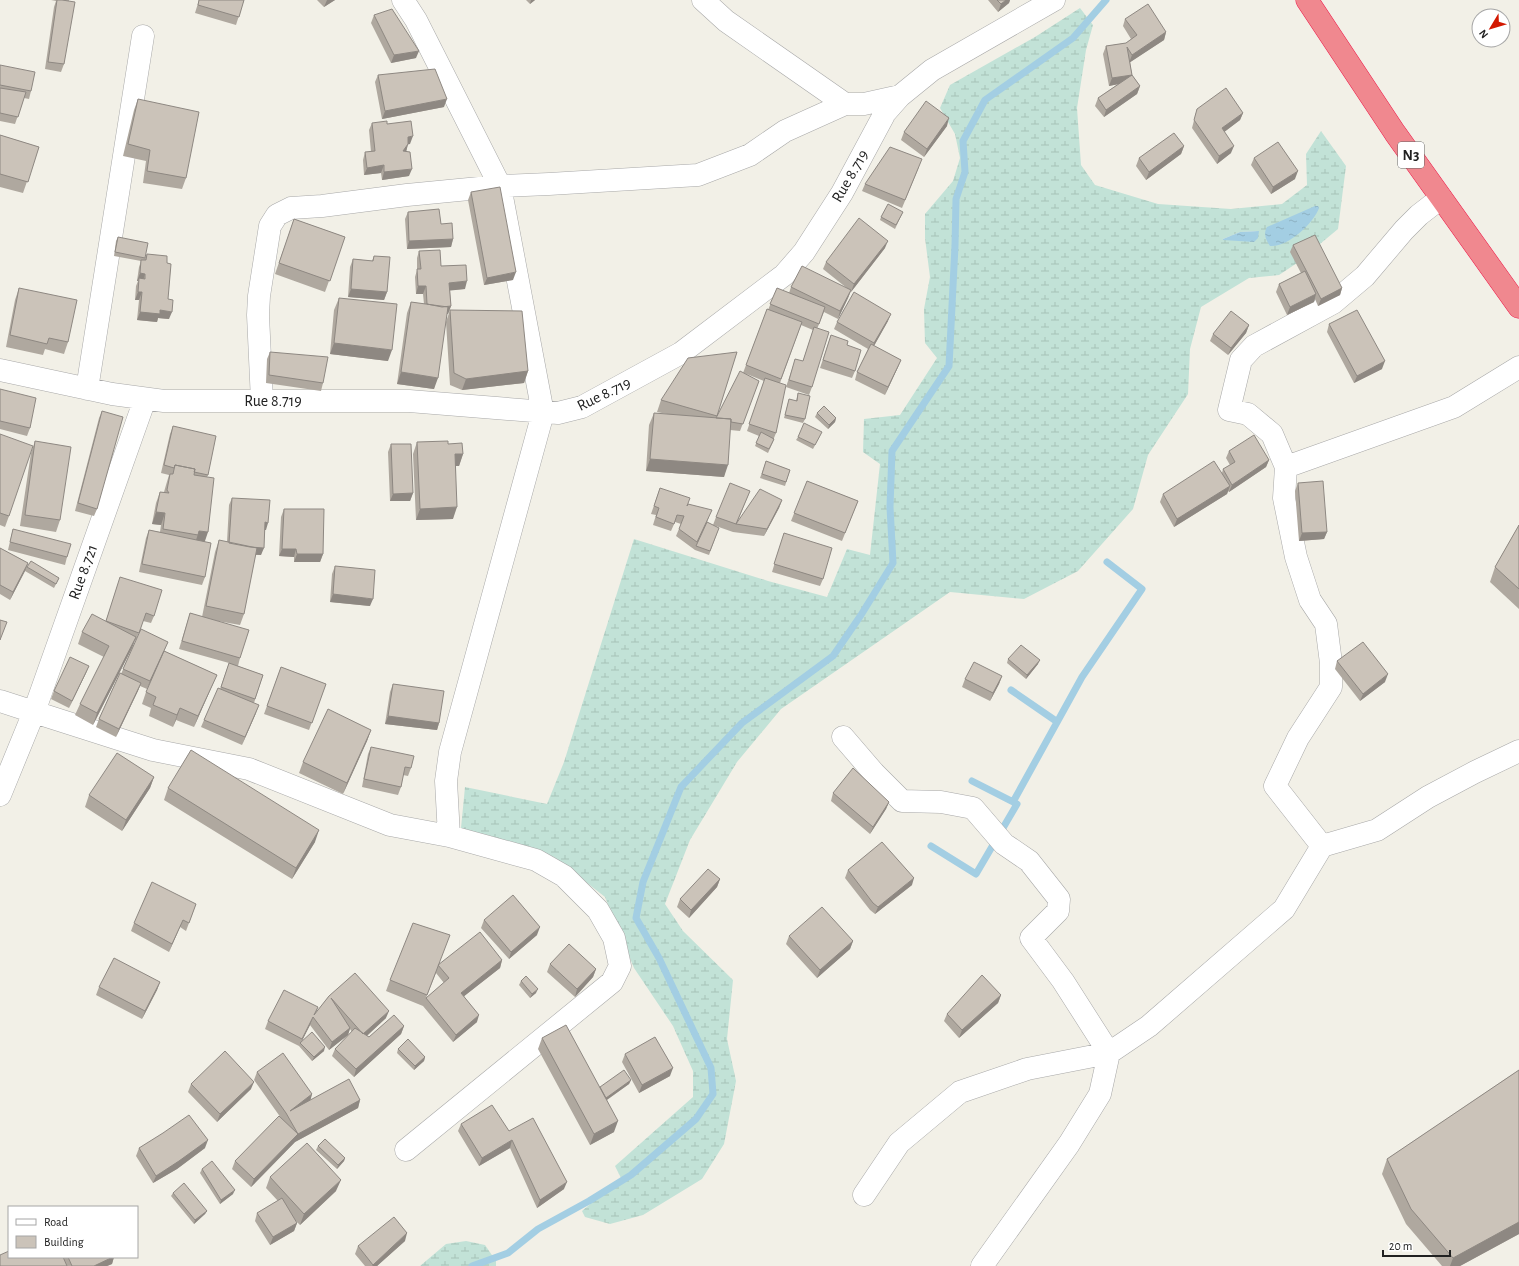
<svg xmlns="http://www.w3.org/2000/svg" width="1519" height="1266" font-family="'Alegreya Sans',sans-serif">
	<style>
		.wetland { fill: url(#wetland-marsh); fill-rule: evenodd }
		.water { fill: url(#water-ripples) }
		.lines { fill: none; stroke-linecap: round; stroke-linejoin: round }
		.stream { stroke: #a3cee3; stroke-width: 7 }
		.minor-casing { stroke: #a8a8a8; stroke-width: 23 }
		.highway-casing { stroke: #ed1748; stroke-width: 23 }
		.minor { stroke: #fff; stroke-width: 22 }
		.highway { stroke: #f0888f; stroke-width: 22 }
		.wall { fill: #afa89f; fill-rule: evenodd }
		.shaded-wall { fill: #8e8882 }
		.building { fill: #cbc3b9; stroke: #8e8882 }
		.labels { text-anchor: middle; dominant-baseline: central; stroke-width: 3; stroke-linejoin: round; paint-order: stroke }
		.shield { fill: #fff; stroke: #646464; stroke-width: 1 }
		.shield-label { font-size: 15px; font-weight: bold; fill: #212121 }
		.street-label { font-size: 16px; fill: #212121; stroke: #fff }
	</style>
	<defs>
		<pattern id="wetland-marsh" width="20" height="14" patternUnits="userSpaceOnUse"><rect width="20" height="14" fill="#c2e2d7"/><path d="M1 5h8M5 5V1M11 12h8M15 12V8" fill="none" stroke="#a6c2b8"/></pattern>
		<pattern id="water-ripples" width="26" height="14" patternUnits="userSpaceOnUse"><rect width="26" height="14" fill="#a3cee3"/><path d="M2 4q2-2 4 0t4 0M15 11q2-2 4 0t4 0" fill="none" stroke="#8cb1c2"/></pattern>
	</defs>
	<rect width="100%" height="100%" fill="#f2f0e7"/>
	<path class="wetland" d="M1080 8 1093 25 1086 50 1077 108 1081 165 1095 185 1158 204 1231 209 1282 204 1307 185 1306 154 1321 131 1346 166 1338 229 1297 263 1279 275 1249 278 1201 307 1190 349 1188 394 1148 455 1133 509 1078 571 1024 599 950 592 781 709 737 762 690 840 665 904 683 931 733 980 727 1039 736 1081 724 1144 702 1179 643 1215 610 1224 585 1217 582 1211 621 1178 615 1166 693 1097V1071L673 1026 634 968 605 897 554 857 461 828 465 787 547 804 564 762 634 539 768 581 827 597 847 549 870 555 880 464 863 452 864 419 900 415 937 358 925 343 924 309 930 277 925 238V214L953 181 960 158 955 134 940 108 950 85 1035 37ZM1259 231 1223 240V239L1240 232Z
		M466 1241 485 1245 496 1261V1266H420L446 1244Z"/>
	<path class="water" d="M1315 206H1318L1319 208C1314 223 1287 248 1270 246 1266 240 1263 234 1267 227Z
		M1259 231 1258 238 1254 242 1223 240V239L1240 232Z"/>
	<g class="lines">
		<path class="stream" d="M1011 690 1056 721
			M1013 802 1082 677 1142 589 1107 562
			M931 846 976 874 1017 804 972 781
			M472 1266 508 1253 538 1229 589 1201 631 1175 696 1119 713 1094 711 1068 659 958 636 918 643 882 681 787 742 723 833 656 861 615 893 563 890 507 892 451 949 366 955 246 956 199 965 172 963 141 985 100 1073 38 1106 0"/>
		<defs>
			<path id="minor" d="M403 0 416 20 500 186 543 413 450 752 446 781 449 836
				M703 0 726 21 845 104
				M0 370 112 394 164 401H409L558 413 582 407 681 353 784 275 804 252 842 193 885 113 900 96 932 70 1054 0
				M87 389 143 36
				M262 401 258 315 259 296 270 226 277 215 291 208 322 206 407 195 500 186 549 184 698 175 750 155 785 131 845 104H864L900 96
				M1286 467 1272 434 1248 414 1229 410 1241 360 1254 346 1333 303 1365 276 1404 230 1419 215 1441 198
				M0 701 34 712 145 399
				M843 737 874 773 902 801 941 802 973 808 1004 844 1029 861 1059 899 1058 911 1031 938 1063 981 1109 1053 1027 1069 960 1092 899 1143 864 1195
				M0 795 34 712 153 750 249 769 390 825 449 836 536 860 564 876 598 910 614 938 620 966 612 982 406 1150
				M1322 846 1275 786 1298 738 1331 687V663L1326 624 1310 600 1296 557 1284 498 1286 467 1454 407 1519 367
				M982 1266 1069 1144 1100 1094 1109 1053 1149 1026 1284 909 1322 846 1377 830 1428 797 1475 772 1519 751"/>
			<path id="highway" d="M1307 0 1395 133 1519 307"/>
		</defs>
		<use href="#minor" class="minor-casing"/>
		<use href="#highway" class="highway-casing"/>
		<use href="#minor" class="minor"/>
		<use href="#highway" class="highway"/>
	</g>
	<path class="wall" d="M51 0H69L64 64 61 72 45 69 54 7 56 1Z
		M199 0H244L236 25 195 13Z
		M317 0H335L324 7Z
		M526 0H535L530 4Z
		M988 0H1010L1009 3 998 12Z
		M374 15 416 58 391 63 371 23Z
		M1125 19 1166 32 1164 40 1130 62 1132 75 1140 86 1137 94 1104 117 1095 106 1098 98 1118 84 1109 86 1103 54 1106 46 1126 43 1131 39 1123 26Z
		M0 65 31 91 29 99 24 98 15 124 0 121Z
		M378 75 444 107 382 119 375 82Z
		M138 99 186 178 182 189 143 183 146 161 123 156 134 110Z
		M1197 109 1243 113 1240 120 1224 132 1231 153 1217 164 1192 128Z
		M372 123 387 124 410 144H408L406 152 409 176 382 180 381 173 364 175 363 160 365 152H371L369 130Z
		M947 126 924 157 901 140 904 132Z
		M0 135 39 147 23 193 0 187Z
		M1184 146 1181 154 1146 180 1136 166 1139 158Z
		M1254 158 1295 179 1271 194 1251 165Z
		M919 167 902 208 862 191 865 184Z
		M471 192 513 280 484 285 468 200Z
		M408 212 441 224 453 239 451 247 407 249 405 219Z
		M903 212 895 229 880 220 881 217Z
		M294 219 345 237 325 292 275 274Z
		M118 237 145 258 147 254 167 263 168 299 169 319 158 318 157 322 137 320 139 300H135L136 286 138 281H137L139 267 141 261 114 256 116 241Z
		M1293 245 1342 288 1340 295 1318 306 1315 299 1314 302 1287 315 1276 292 1279 284 1301 273 1290 252Z
		M885 248 851 292V291L848 298 838 319 824 312 817 329 812 387 809 395 786 387 793 366 803 361 813 330 801 325 780 383 776 433 774 438V439L773 442 768 453 755 446 759 436 747 431 764 381 744 373 759 381 740 431 730 430 724 477 646 471 649 425 654 413 667 414 657 412 661 400 737 352 716 418 743 373 767 309 768 310 777 288 789 293 791 287 848 289 823 269 826 262Z
		M419 251 441 266 465 289 450 290 451 306 448 314H447L434 389 397 384 407 313 411 302 424 304 423 294H416L415 277 417 270V258Z
		M374 256 387 292 384 300 348 297 350 267 353 259 372 261Z
		M19 288 68 342 64 354 45 349 43 355 6 347 15 300Z
		M339 298 388 361 330 354 334 310Z
		M450 310 528 371 524 383 462 390 450 385 446 322Z
		M888 321 874 346 901 360 898 367 885 395 855 380 857 372 868 349 834 329 837 322Z
		M1329 324 1382 369 1354 383 1327 332Z
		M1249 325 1246 333 1228 355 1210 341 1213 334Z
		M831 335 847 345 855 371 852 378 820 368Z
		M270 352 323 383 321 391 266 383 267 359Z
		M0 389 30 428 27 436 0 429Z
		M798 393 805 419 803 423 784 418 789 399 796 401Z
		M102 411 97 509 94 516 75 511 99 418Z
		M817 413 836 418 835 422 828 429 815 417Z
		M173 426 208 475 207 477 204 542 205 577 202 585 139 572 146 538 149 530 160 532 161 525 152 524 156 503 160 492H164L166 485 169 475 161 473 170 434Z
		M0 434 9 516 5 527 0 525Z
		M820 436 813 449 796 440 798 437Z
		M35 441 60 520 56 532 20 526 31 453Z
		M417 442 448 444 463 454 459 466H456L453 519 416 520 413 454Z
		M391 444 413 493 410 501H390L388 452Z
		M1229 451 1269 460 1266 467 1229 492 1228 491 1227 494 1174 527 1160 502 1163 494 1222 473 1223 469 1230 465 1226 458Z
		M766 461 790 470 785 486 760 478Z
		M807 481 858 501 842 541 791 521Z
		M1298 483 1327 532 1324 539 1299 541 1295 491Z
		M660 488 687 506 709 517 707 522 719 528 709 555 695 550 676 536 681 524 675 522 671 531 653 525 656 515 651 514Z
		M750 491 737 523 782 500 779 508 764 536 733 532 713 525 716 517Z
		M232 498 266 530H265L261 555H255L244 614 240 625 212 620 240 658 238 666 263 675 254 703 256 713 242 745 201 727 204 720 220 689 229 663 179 649 190 613 202 617 215 552 219 540 227 542 229 505Z
		M284 509 323 554 320 562H294V557L279 556 281 517Z
		M1519 525V609L1490 582 1495 567Z
		M13 529 67 557 65 565 8 550 11 537Z
		M784 533 823 579 820 586 772 572Z
		M0 548 28 563 27 567 59 578 54 588 25 571 10 600 0 594Z
		M335 566 370 606 330 602 332 574Z
		M118 584 154 616 151 623 143 621 136 640 164 651 217 675 212 686 194 727 176 720 173 727 149 716 151 708 142 704 146 692 159 664 147 689 140 686 116 737 96 727 99 719 121 674 136 640H135L132 648 93 725 75 715 80 704 104 657 78 644 82 632 106 621Z
		M1008 659 1038 664 1026 679 1007 663Z
		M1337 661 1385 682 1360 701 1335 669Z
		M89 666 86 673 69 708 51 699 54 691Z
		M281 667 326 684 309 730 264 714Z
		M1002 676 999 684 990 701 962 687 965 679Z
		M393 684 439 723 437 730 385 724 390 692Z
		M371 730 367 741 343 794 299 773 303 762Z
		M371 747 411 768 408 776 403 775 401 787 398 795 362 787 368 754Z
		M154 777 150 788 122 831 85 807 89 795Z
		M168 788 315 842 292 879 164 800Z
		M833 793 889 802 886 809 870 834 831 801Z
		M848 870 912 885 875 914 870 910 845 878Z
		M720 879 717 887 689 918 677 907 680 899Z
		M196 904 186 931 180 927 169 952 131 931 134 923Z
		M484 920 537 935 509 959 481 928Z
		M789 936 853 941 850 949 817 978 786 944Z
		M502 960 500 968 464 996 477 1022 453 1042 423 1006 386 991 390 980 439 964ZM436 973 444 983 426 998Z
		M550 964 596 969 593 977 575 997 547 972Z
		M521 981 536 993 530 998 519 985Z
		M160 982 157 990 142 1019 96 995 99 987Z
		M1001 995 998 1003 959 1038 944 1021 947 1014Z
		M329 996 386 1018 367 1036 369 1037 404 1026 401 1034 354 1077 332 1056 335 1049 352 1032 350 1029 348 1035 329 1050 310 1025 301 1042 324 1051 312 1061 299 1046 265 1029 268 1021 318 1007 316 1013Z
		M542 1038 600 1087 631 1080 629 1084 607 1100 614 1132 590 1145 538 1049Z
		M398 1049 425 1057 424 1061 414 1070 397 1053Z
		M625 1054 670 1076 639 1093 622 1062Z
		M1519 1070V1234L1460 1266H1442L1406 1224 1382 1174 1387 1159Z
		M257 1072 312 1094 310 1100H360L358 1108 295 1142 251 1187 232 1169 235 1161 281 1118 254 1080Z
		M191 1084 251 1089 217 1122 188 1092Z
		M461 1124 509 1131 564 1189 537 1208 510 1148 479 1166 458 1131Z
		M318 1146 345 1158 344 1161 337 1169 316 1150Z
		M139 1148H205L177 1169 153 1183 136 1156Z
		M202 1169 233 1194 220 1204 200 1173Z
		M270 1177 336 1191 300 1225 294 1219 297 1223 294 1231 270 1245 255 1221 257 1213 278 1201 266 1188Z
		M173 1193 207 1211 205 1214 194 1224 171 1196Z
		M405 1241 377 1266H365L355 1254 358 1246Z
		M9 1257H114L112 1264 107 1266H0Z"/>
	<path class="shaded-wall" d="M327 0H335L324 7Z
		M531 0H535L530 4Z
		M1006 0H1010L1009 3 998 12 1001 4Z
		M1166 32 1164 40 1129 63 1132 55Z
		M419 51 416 58 391 63 394 55Z
		M1132 75 1129 82 1109 86 1112 78Z
		M1140 86 1137 94 1104 117 1106 110Z
		M447 99 444 107 382 119 385 111Z
		M1243 113 1240 120 1219 136 1222 128Z
		M949 118 947 126 924 157 927 149Z
		M413 136 410 144 405 145 408 137Z
		M408 144 406 152 403 151Z
		M1184 146 1181 154 1146 180 1149 172Z
		M1234 146 1231 153 1217 164 1219 156Z
		M384 165 381 173 364 175 367 168Z
		M412 169 409 176 382 180 384 172Z
		M1298 171 1295 179 1271 194 1273 187Z
		M453 239 451 247 407 249 409 241Z
		M888 241 885 248 851 292 854 284Z
		M516 272 513 280 484 285 487 278Z
		M140 273 145 274 143 281 139 278 138 281H137Z
		M467 281 465 289 446 291 449 283Z
		M418 286H426L423 294H416Z
		M1342 288 1340 295 1318 306 1321 299Z
		M351 289 387 292 384 300 348 297Z
		M851 290 848 298 838 319 840 311Z
		M138 292H142L139 300H135Z
		M1316 294 1314 302 1287 315 1290 307Z
		M451 306 448 314 425 315 428 308Z
		M160 310 172 312 169 319 158 318 157 322 137 320 140 312Z
		M891 314 888 321 871 351 874 343Z
		M1249 325 1246 333 1228 355 1231 348Z
		M334 343 392 350 388 361 330 354Z
		M901 360 898 367 885 395 888 387Z
		M1385 361 1382 369 1354 383 1357 376Z
		M528 371 524 383 462 390 466 379Z
		M401 372 438 378 434 389 397 384Z
		M836 418 835 422 828 429 829 425Z
		M455 454H463L459 466H451Z
		M650 459 728 465 724 477 646 471Z
		M1269 460 1266 467 1229 492 1232 485Z
		M1230 486 1227 494 1174 527 1177 519Z
		M413 493 410 501H390L393 494Z
		M782 500 779 508 764 536 767 529Z
		M457 507 453 519 416 520 420 509Z
		M156 512 165 513 161 525 152 524Z
		M265 522 268 523 266 530H263Z
		M199 531 208 532 204 544 195 543Z
		M1327 532 1324 539 1299 541 1302 533Z
		M229 546 264 548 261 555 227 553Z
		M282 549H296L294 557 279 556Z
		M297 554H323L320 562H294Z
		M28 563 25 571 10 600 13 592Z
		M333 594 373 599 370 606 330 602Z
		M136 637 132 648 93 725 97 713Z
		M168 642 165 649 147 689 150 681Z
		M1040 660 1038 664 1026 679 1027 675Z
		M89 666 86 673 69 708 72 701Z
		M1388 674 1385 682 1360 701 1363 694Z
		M217 675 212 686 194 727 198 716Z
		M1002 676 999 684 990 701 993 693Z
		M141 683 138 691 116 737 119 729Z
		M259 705 256 713 242 745 245 737Z
		M180 708 176 720 173 727 177 715Z
		M388 716 439 723 437 730 385 724Z
		M371 730 367 741 343 794 347 783Z
		M154 777 150 788 122 831 126 820Z
		M889 802 886 809 870 834 873 827Z
		M319 830 315 842 292 879 296 868Z
		M914 878 912 885 875 914 878 907Z
		M720 879 717 887 689 918 691 910Z
		M183 920 180 927 169 952 172 944Z
		M540 927 537 935 509 959 511 952Z
		M853 941 850 949 817 978 820 970Z
		M502 960 500 968 458 1001 461 993Z
		M596 969 593 977 575 997 577 989Z
		M160 982 157 990 142 1019 145 1011Z
		M538 989 536 993 530 998 532 994Z
		M1001 995 998 1003 959 1038 962 1030Z
		M389 1011 386 1018 361 1041 363 1034Z
		M479 1015 477 1022 453 1042 456 1035Z
		M313 1017 310 1025 301 1043 302 1039Z
		M404 1026 401 1034 354 1077 356 1069Z
		M350 1028 348 1035 329 1050 332 1042Z
		M325 1047 324 1051 312 1061 314 1057Z
		M425 1057 424 1061 414 1070 415 1066Z
		M673 1068 670 1076 639 1093 642 1085Z
		M631 1080 629 1084 605 1101 606 1098Z
		M254 1082 251 1089 217 1122 220 1114Z
		M312 1094 310 1102 290 1111Z
		M360 1100 358 1108 295 1142 251 1187 254 1179 298 1134Z
		M618 1121 614 1132 590 1145 594 1134Z
		M208 1140 205 1148 177 1169 153 1183 156 1176Z
		M512 1140 510 1148 479 1166 482 1158Z
		M345 1158 344 1161 337 1169 338 1165Z
		M341 1180 336 1191 300 1225 304 1214Z
		M567 1182 564 1189 537 1208 540 1200Z
		M235 1190 233 1194 220 1204 221 1200Z
		M207 1211 205 1214 194 1224 195 1220Z
		M1519 1222V1234L1460 1266H1450L1453 1258Z
		M297 1223 294 1231 270 1245 273 1237Z
		M407 1233 405 1241 377 1266H372L373 1265Z
		M113 1257H114L112 1264 107 1266H94Z"/>
	<path class="building" d="M57 0H62L75 2 64 64 48 62Z
		M199 0H244L239 17 198 5Z
		M997 0H1006L1001 4Z
		M1148 4 1166 32 1132 55 1127 47 1132 75 1112 78 1106 46 1126 43 1137 35 1125 19Z
		M392 9 419 51 394 55 374 15Z
		M0 65 35 72 31 91 0 85Z
		M435 69 447 99 385 111 378 75Z
		M1132 75 1140 86 1106 110 1098 98Z
		M0 88 26 92 18 117 0 113Z
		M1226 88 1243 113 1222 128 1234 146 1219 156 1194 120 1197 109Z
		M138 99 199 112 186 178 147 171 150 150 128 144Z
		M926 101 949 118 927 149 904 132Z
		M387 121V124L411 121 413 136 408 137V144L403 151 410 152 412 169 384 172V165L367 168 365 152 375 151 372 123Z
		M1174 133 1184 146 1149 172 1139 158Z
		M0 135 39 147 28 182 0 174Z
		M1278 142 1298 171 1273 187 1254 158Z
		M890 147 922 159 905 200 865 184Z
		M500 187 516 272 487 278 471 192Z
		M888 204 903 212 896 225 881 217Z
		M439 209 441 224 452 223 453 239 409 241 408 212Z
		M859 218 888 241 854 284 826 262Z
		M294 219 345 237 330 281 279 263Z
		M1315 235 1342 288 1321 299 1293 245Z
		M118 237 148 243 145 258 115 252Z
		M440 250 441 266 466 265 467 281 449 283 451 306 442 307 427 304 426 286H418L417 269H421L419 251Z
		M147 254 167 256V263L171 264 168 299 173 300 172 312 160 310V314L140 312 142 292H138L139 278 145 279V274L140 273 141 260H146Z
		M374 256 390 257 387 292 351 289 353 259 373 261Z
		M802 266 851 290 840 311 791 287Z
		M1305 271 1316 294 1290 307 1279 284Z
		M19 288 77 300 68 342 49 338 47 344 10 335Z
		M777 288 825 307 819 324 770 304Z
		M854 292 891 314 874 343 837 322Z
		M339 298 397 304 392 350 334 343Z
		M411 302 448 307 438 378 401 372Z
		M767 309 802 322 781 379 746 365Z
		M450 310 522 311 528 371 466 379 454 373Z
		M1357 310 1385 361 1357 376 1329 324Z
		M1231 311 1249 325 1231 348 1213 334Z
		M814 327 829 332 812 387 789 380 795 359 803 361Z
		M831 335 848 341 847 345 861 350 855 371 823 360Z
		M871 344 901 360 888 387 857 372Z
		M270 352 328 357 323 383 269 375Z
		M737 352 717 416 661 400 688 358Z
		M740 371 759 381 743 424 731 422V419L716 418Z
		M765 378 786 385 776 433 749 424Z
		M0 389 36 398 30 428 0 421Z
		M798 393 810 396 805 419 785 415 789 399 797 401Z
		M824 406 836 418 829 425 817 413Z
		M102 411 123 417 97 509 78 503Z
		M654 413 731 419 728 465 650 459Z
		M804 423 822 432 815 445 798 437Z
		M173 426 216 436 208 475 194 472 195 469 175 465 174 468 164 465Z
		M761 432 774 439 769 449 756 443Z
		M0 434 33 446 9 516 0 513Z
		M1254 435 1269 460 1232 485 1223 469 1235 462 1229 451Z
		M35 441 71 447 60 520 25 515Z
		M448 441V444L462 443 463 454H455L457 507 420 509 417 442Z
		M391 444H411L413 493 393 494Z
		M766 461 790 470 786 482 762 474Z
		M1214 461 1230 486 1177 519 1163 494Z
		M175 465 195 469 194 475 214 478 208 532 199 531 198 535 163 529 165 513 156 512 160 492 169 493 167 490 170 474H173Z
		M807 481 858 501 845 533 794 513Z
		M1323 481 1327 532 1302 533 1298 483Z
		M730 483 750 491 736 524 760 489 782 500 767 529 736 524 716 517Z
		M660 488 690 498 687 506 688 504 712 510 697 542 679 529 684 516 677 515 674 524 656 517 659 508 654 506Z
		M232 498 270 500 268 523 265 522 264 548 250 547 229 543Z
		M284 509H324L323 554H297L296 549H282Z
		M707 522 719 528 710 551 696 546Z
		M1519 525V589L1495 567Z
		M13 529 71 544 67 557 10 542Z
		M149 530 211 543 205 577 142 564Z
		M784 533 832 548 823 579 774 564Z
		M219 540 257 548 244 614 206 606Z
		M0 548 28 563 13 592 0 585Z
		M31 561 59 578 56 584 27 567Z
		M335 566 375 570 373 599 333 594Z
		M120 577 162 590 154 616 146 613 139 633 106 621Z
		M190 613 249 630 240 658 182 641Z
		M92 614 136 637 97 713 80 704 109 646 82 632Z
		M0 620 7 622 0 640Z
		M141 629 168 642 150 681 123 669Z
		M1363 642 1388 674 1363 694 1337 661Z
		M1021 645 1040 660 1027 675 1008 659Z
		M164 651 217 675 198 716 180 708 177 715 153 705 156 697 146 692Z
		M70 657 89 666 72 701 54 691Z
		M974 662 1002 676 993 693 965 679Z
		M229 663 263 675 255 699 221 687Z
		M281 667 326 684 312 723 267 706Z
		M120 673 141 683 119 729 99 719Z
		M393 684 444 691 439 723 388 716Z
		M218 688 259 705 245 737 204 720Z
		M328 709 371 730 347 783 303 762Z
		M371 747 414 756 411 768 405 767 401 787 364 779Z
		M191 750 319 830 296 868 168 788Z
		M117 753 154 777 126 820 89 795Z
		M853 768 889 802 873 827 833 793Z
		M882 842 914 878 878 907 873 903 848 870Z
		M708 869 720 879 691 910 680 899Z
		M152 882 196 904 189 923 183 920 172 944 134 923Z
		M513 895 540 927 511 952 484 920Z
		M822 907 853 941 820 970 789 936Z
		M413 923 450 935 427 995 390 980Z
		M480 932 502 960 461 993 479 1015 456 1035 426 998 449 978 438 965Z
		M569 944 596 969 577 989 550 964Z
		M114 958 160 982 145 1011 99 987Z
		M355 973 389 1011 363 1034 331 998 350 1028 332 1042 313 1017 302 1039 268 1021 284 990 318 1007 314 1015 329 996Z
		M982 975 1001 995 962 1030 947 1014Z
		M526 976 538 989 532 994 521 981Z
		M394 1015 404 1026 356 1069 335 1049 355 1028 369 1037Z
		M566 1025 618 1121 594 1134 542 1038Z
		M312 1032 325 1047 314 1057 300 1043Z
		M655 1037 673 1068 642 1085 625 1054Z
		M408 1039 425 1057 415 1066 398 1049Z
		M225 1051 254 1082 220 1114 191 1084Z
		M283 1053 312 1094 290 1111 349 1079 360 1100 298 1134 286 1113 257 1072Z
		M624 1070 631 1080 606 1098 600 1087Z
		M1519 1070V1222L1453 1258 1411 1209 1387 1159Z
		M492 1105 509 1131 533 1118 567 1182 540 1200 512 1140 482 1158 461 1124Z
		M189 1115 208 1140 179 1161 156 1176 139 1148 163 1133Z
		M279 1116 298 1134 254 1179 235 1161Z
		M325 1139 345 1158 338 1165 318 1146Z
		M307 1143 341 1180 304 1214 270 1177Z
		M212 1161 235 1190 221 1200 202 1169Z
		M184 1183 207 1211 195 1220 173 1193Z
		M282 1198 297 1223 273 1237 257 1213Z
		M394 1217 407 1233 373 1265 358 1246Z
		M9 1251V1257H63L67 1266H0V1255Z
		M68 1257H113L94 1266H72Z"/>
	<g class="labels">
		<rect class="shield" x="1398" y="142" width="26" height="26" rx="3"/>
		<g class="shield-label">
			<text x="1411" y="155">N3</text>
		</g>
		<g class="street-label">
			<text transform="translate(850 176) rotate(-60)">Rue 8.719</text>
			<text transform="translate(604 394) rotate(-26)">Rue 8.719</text>
			<text x="273" y="401">Rue 8.719</text>
			<text transform="translate(83 572) rotate(-70)">Rue 8.721</text>
		</g>
	</g>
	<rect x="8" y="1206" width="130" height="52" fill="#ffffff" stroke="#a6a6a6"/>
	<rect x="16" y="1219" width="20" height="6" fill="#ffffff" stroke="#a6a6a6"/>
	<text x="44" y="1226" font-size="12" fill="#212121">Road</text>
	<rect x="16" y="1236" width="20" height="12" fill="#cbc3b9" stroke="#a6a6a6"/>
	<text x="44" y="1246" font-size="12" fill="#212121">Building</text>
	<g transform="translate(1491 28) rotate(232)"><circle r="19" fill="#ffffff" stroke="#a6a6a6"/>
	<path d="M0-3L7 15L0 10L-7 15Z" fill="#d21800"/>
	<text y="-6" font-size="11" font-weight="bold" text-anchor="middle" fill="#212121">N</text>
	</g>
	<path d="M1383 1250v6h67v-6" fill="none" stroke="#212121" stroke-width="2"/>
	<text x="1389" y="1250" font-size="12" fill="#212121" stroke="#ffffff" stroke-width="3" paint-order="stroke">20 m</text>
</svg>
